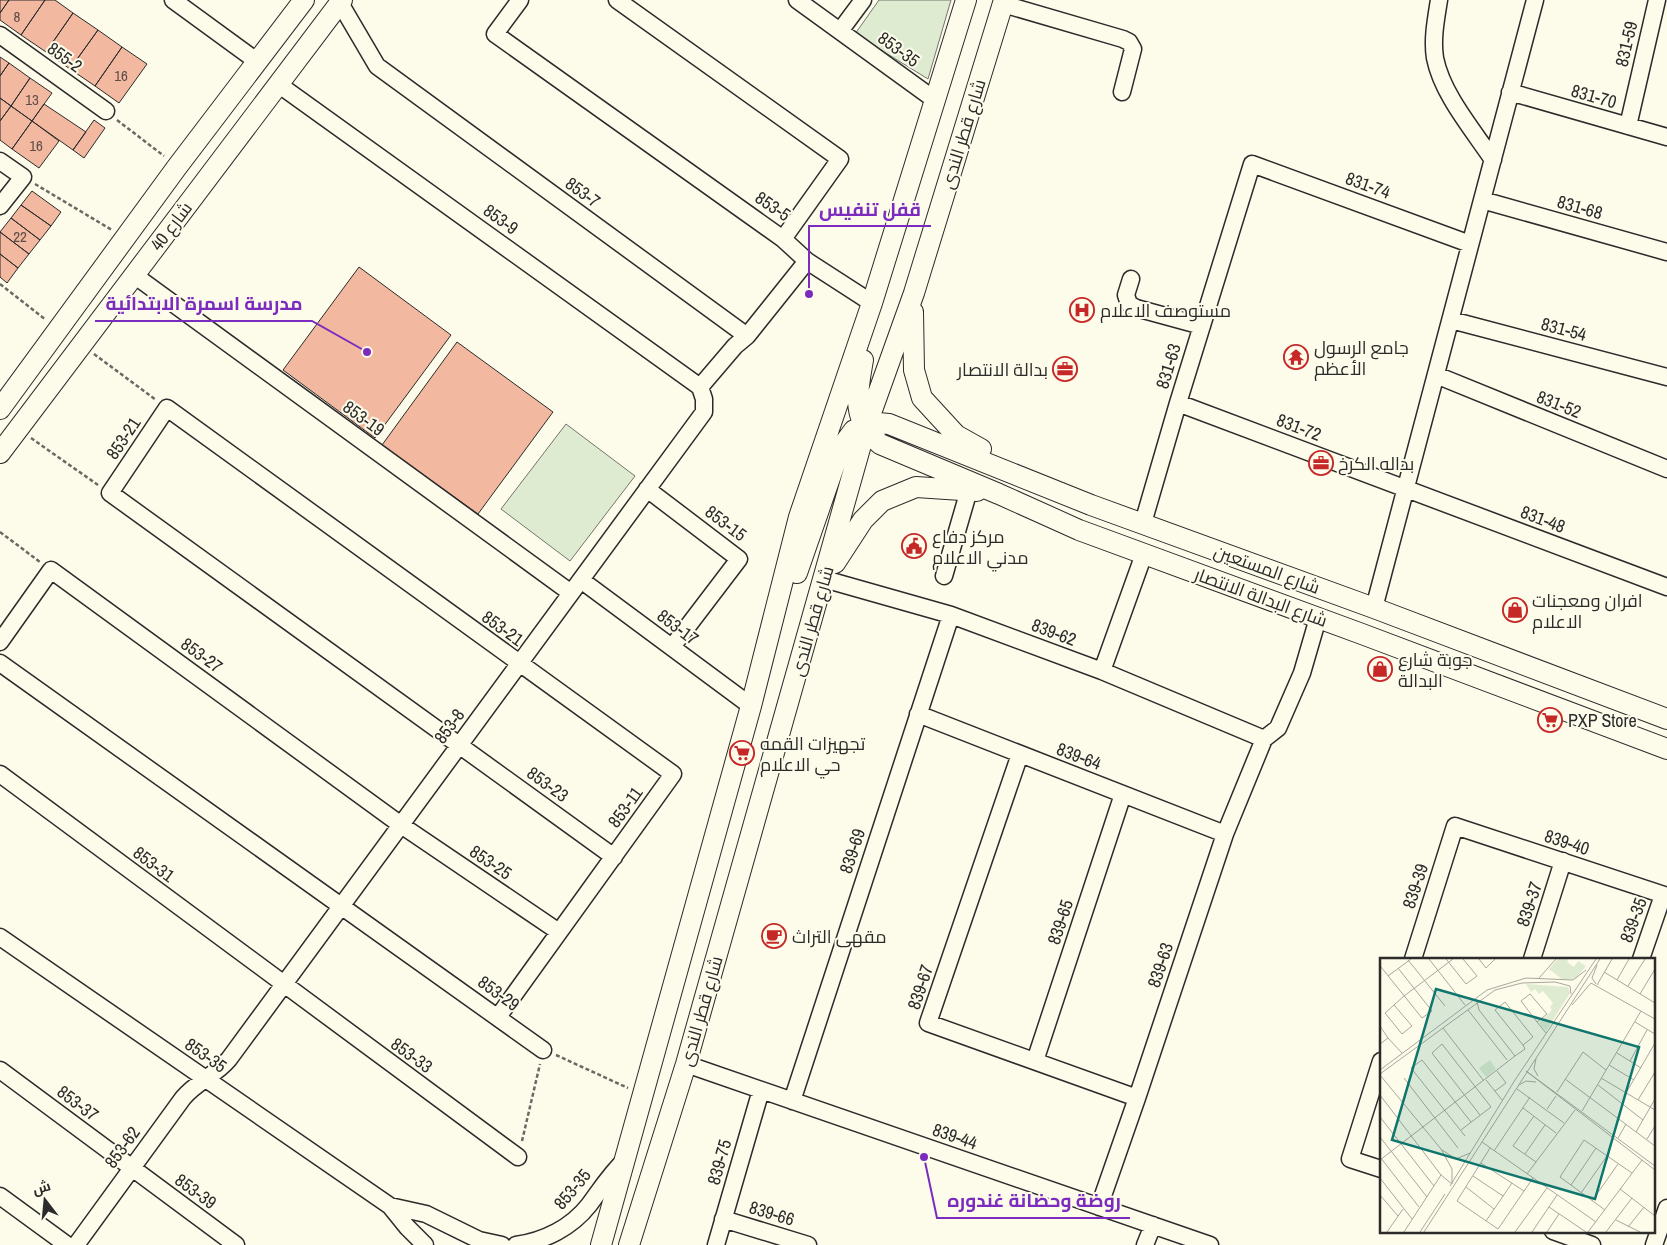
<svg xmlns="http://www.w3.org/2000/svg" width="1667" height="1245" font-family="'Archivo Narrow',Cairo,sans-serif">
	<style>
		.green { fill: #deebd1; stroke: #74746e }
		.building { fill: #f2b8a0; stroke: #2b2b2b }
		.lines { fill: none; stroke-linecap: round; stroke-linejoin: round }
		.minor-casing { stroke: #2b2b2b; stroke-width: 19 }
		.major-casing { stroke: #2b2b2b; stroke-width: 22 }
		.path { stroke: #6a6964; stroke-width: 2.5; stroke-dasharray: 4 2.5; stroke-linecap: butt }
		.minor { stroke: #fdfbea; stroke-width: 16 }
		.major { stroke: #fdfbea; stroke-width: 20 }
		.labels { text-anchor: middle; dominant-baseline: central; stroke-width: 4; stroke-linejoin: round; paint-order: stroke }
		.number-label { font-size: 15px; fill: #5d4e48 }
		.street-label { font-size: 18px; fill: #2b2b2b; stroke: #fdfbea }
		.poi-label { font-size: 18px; fill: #2b2b2b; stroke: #fdfbea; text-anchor: start }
		.inset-road { fill: none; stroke: #a9a89e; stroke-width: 1 }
		.view { fill: #0f766e; fill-opacity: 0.15; stroke: #0f766e; stroke-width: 2.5 }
		.inset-edge { fill: none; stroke: #2b2b2b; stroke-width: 2.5 }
		.leader { fill: none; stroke: #7b2cbf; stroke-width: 2 }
		.callout-dot { fill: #7b2cbf; stroke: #fdfbea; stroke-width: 2 }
		.callout-label { font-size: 19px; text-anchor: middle; font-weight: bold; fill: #7b2cbf; stroke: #fdfbea; stroke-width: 4; stroke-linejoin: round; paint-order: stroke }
	</style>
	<rect width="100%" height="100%" fill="#fdfbea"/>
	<path class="green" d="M879 0H951L928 79 855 34Z
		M566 424 635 476 570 561 501 509Z"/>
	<path class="building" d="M0 0H9L0 13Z
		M9 0H45L21 35 0 20V13Z
		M45 0H55L73 13 46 52 21 35Z
		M73 13 98 30 70 69 46 52Z
		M98 30 122 47 95 86 70 69Z
		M122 47 147 64 119 103 95 86Z
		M0 57 9 63 0 76Z
		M9 63 30 78 11 106 0 98V76Z
		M30 78 52 93 32 121 11 106Z
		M0 98 11 106 0 121Z
		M44 104 86 132 73 150 32 121Z
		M11 106 32 121 12 149 0 140V121Z
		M94 120 105 128 84 158 73 150Z
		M32 121 59 141 39 168 12 149Z
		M32 191 61 212 51 226 21 205Z
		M21 205 51 226 40 240 11 218Z
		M11 218 40 240 29 254 0 232Z
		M0 232 29 254 18 268 0 254Z
		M0 254 18 268 7 283 0 277Z
		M359 267 451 335 375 438 283 370Z
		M457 342 553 412 478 514 382 445Z"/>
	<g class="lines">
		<defs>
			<path id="minor" d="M173 0 258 62
				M520 0 495 34 783 239 840 159 617 0
				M797 0 935 100
				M1439 0C1436 19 1432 39 1435 58 1442 94 1473 130 1493 160
				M340 3 377 66 747 336 807 261 783 239
				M1003 4 1123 39 1129 42 1133 49 1122 92
				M840 31 863 0
				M0 35 106 111
				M278 84 700 387
				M1510 92 1667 137
				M1628 126 1657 0
				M0 161 23 177 0 206
				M1482 200 1667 252
				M807 261 872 303
				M134 275 571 593
				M1131 279 1126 295 1129 304 1136 308 1202 326
				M1451 320 1667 377
				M1436 375 1667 469
				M700 387 735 346 747 336
				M1178 403 1667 587
				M647 489 739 559 672 647
				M1143 523 1178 403 1252 164 1470 244
				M944 576 969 490
				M824 579 951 615 1102 671 1264 739
				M581 580 751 706
				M1374 608 1535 0
				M0 642 51 570 401 825 559 932
				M0 663 543 1050
				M1102 671 1144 554
				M918 714 1225 834
				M1020 754 928 1023 1137 1098
				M0 774 518 1157
				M0 937 390 1206 407 1227 425 1245
				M1413 959 1455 826 1667 896
				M1532 959 1563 861
				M1641 959 1663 895
				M498 1017 673 774 167 408 110 493 614 857
				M1035 1061 1123 794
				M1381 1061 1350 1159 1381 1169
				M686 1064 1210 1245
				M0 1070 236 1245
				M792 1101 951 615
				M0 1196 67 1245
				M390 1206 426 1214 479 1240 502 1245
				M1099 1207 1137 1098 1225 834 1264 739 1278 728 1302 673 1318 618
				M723 1219 808 1245
				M1553 1231 1592 1245
				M76 1245 183 1098C196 1082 216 1075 229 1059L704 412V399L700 387
				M516 1245C544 1241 571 1228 589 1205 601 1189 610 1174 625 1160
				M716 1245 761 1090
				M1145 1245 1153 1225
				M1654 1245 1667 1208"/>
			<path id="major" d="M913 312 914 370 922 398 956 435 981 449
				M863 360C857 394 851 419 880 444L999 494 1079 530 1362 634 1667 749
				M0 409 177 167 304 0
				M0 453 342 0
				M835 563 863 520 882 501 916 487 977 491
				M797 573 840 449 854 430 878 423 889 424 1091 505 1374 608 1667 719
				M601 1245 751 706 799 517 872 303 966 0
				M629 1245 686 1064 866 427 914 293 1004 0"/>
		</defs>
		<use href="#minor" class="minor-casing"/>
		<use href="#major" class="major-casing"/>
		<path class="path" d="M117 120 164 156
			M35 184 112 230
			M0 284 46 320
			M94 354 156 400
			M31 438 98 485
			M0 532 40 562
			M556 1055 628 1088
			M522 1141 540 1064"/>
		<use href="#minor" class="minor"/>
		<use href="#major" class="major"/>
	</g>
	<defs>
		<symbol id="hospital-ring" viewBox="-11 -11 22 22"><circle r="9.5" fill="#fdfbea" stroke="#c62828" stroke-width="1.5"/><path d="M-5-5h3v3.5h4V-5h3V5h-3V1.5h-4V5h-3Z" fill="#c62828"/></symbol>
		<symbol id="temple-ring" viewBox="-11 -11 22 22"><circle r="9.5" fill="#fdfbea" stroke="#c62828" stroke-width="1.5"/><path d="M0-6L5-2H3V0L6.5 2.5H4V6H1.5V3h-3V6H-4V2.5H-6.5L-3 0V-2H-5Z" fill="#c62828"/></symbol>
		<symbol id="office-ring" viewBox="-11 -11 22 22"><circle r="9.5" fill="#fdfbea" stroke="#c62828" stroke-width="1.5"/><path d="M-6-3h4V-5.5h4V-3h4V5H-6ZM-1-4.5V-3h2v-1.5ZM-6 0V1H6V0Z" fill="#c62828"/></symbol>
		<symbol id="civic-ring" viewBox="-11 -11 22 22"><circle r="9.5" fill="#fdfbea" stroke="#c62828" stroke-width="1.5"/><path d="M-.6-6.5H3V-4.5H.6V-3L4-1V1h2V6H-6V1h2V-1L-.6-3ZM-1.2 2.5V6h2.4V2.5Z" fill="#c62828"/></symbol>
		<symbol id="shop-ring" viewBox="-11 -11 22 22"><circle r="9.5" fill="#fdfbea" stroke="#c62828" stroke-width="1.5"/><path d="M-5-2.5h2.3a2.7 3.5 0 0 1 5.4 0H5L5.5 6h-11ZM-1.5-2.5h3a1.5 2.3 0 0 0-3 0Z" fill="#c62828"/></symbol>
		<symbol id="supermarket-ring" viewBox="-11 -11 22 22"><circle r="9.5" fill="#fdfbea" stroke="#c62828" stroke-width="1.5"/><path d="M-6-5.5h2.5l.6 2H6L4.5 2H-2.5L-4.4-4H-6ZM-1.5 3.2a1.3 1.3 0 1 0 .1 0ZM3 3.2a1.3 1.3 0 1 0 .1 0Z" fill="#c62828"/></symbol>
		<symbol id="cafe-ring" viewBox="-11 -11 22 22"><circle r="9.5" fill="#fdfbea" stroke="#c62828" stroke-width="1.5"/><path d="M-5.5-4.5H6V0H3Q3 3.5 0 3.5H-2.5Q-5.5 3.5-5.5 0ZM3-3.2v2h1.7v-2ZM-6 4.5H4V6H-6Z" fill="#c62828"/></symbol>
	</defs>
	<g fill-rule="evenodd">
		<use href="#hospital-ring" x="1068" y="296" width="28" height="28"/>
		<use href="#temple-ring" x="1282" y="343" width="28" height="28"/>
		<use href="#office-ring" x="1051" y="355" width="28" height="28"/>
		<use href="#office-ring" x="1307" y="449" width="28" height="28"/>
		<use href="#civic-ring" x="900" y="532" width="28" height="28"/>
		<use href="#shop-ring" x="1501" y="596" width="28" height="28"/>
		<use href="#shop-ring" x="1366" y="655" width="28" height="28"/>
		<use href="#supermarket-ring" x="1536" y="706" width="28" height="28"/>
		<use href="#supermarket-ring" x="728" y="739" width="28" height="28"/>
		<use href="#cafe-ring" x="760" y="922" width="28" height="28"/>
	</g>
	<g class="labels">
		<g class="number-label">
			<text x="17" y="16">8</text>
			<text x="121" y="75">16</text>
			<text x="32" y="99">13</text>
			<text x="36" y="145">16</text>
			<text x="20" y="236">22</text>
		</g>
		<g class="street-label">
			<text transform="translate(1626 44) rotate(-77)">831-59</text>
			<text transform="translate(899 49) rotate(36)">853-35</text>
			<text transform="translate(65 57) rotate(36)">855-2</text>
			<text transform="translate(1594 96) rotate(16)">831-70</text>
			<text transform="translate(963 134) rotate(-73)">شارع قطر الندى</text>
			<text transform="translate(1368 185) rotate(20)">831-74</text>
			<text transform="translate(583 192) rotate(36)">853-7</text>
			<text transform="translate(773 206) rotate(34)">853-5</text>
			<text transform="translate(1580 207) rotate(16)">831-68</text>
			<text transform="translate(501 219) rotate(36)">853-9</text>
			<text transform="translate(171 226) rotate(-53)">شارع 40</text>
			<text transform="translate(1564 329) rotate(15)">831-54</text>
			<text transform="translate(1168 366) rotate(-73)">831-63</text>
			<text transform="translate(1559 404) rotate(22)">831-52</text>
			<text transform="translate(364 418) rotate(36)">853-19</text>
			<text transform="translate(1299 427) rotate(21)">831-72</text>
			<text transform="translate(123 438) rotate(-56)">853-21</text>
			<text transform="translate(1543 519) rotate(21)">831-48</text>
			<text transform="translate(726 523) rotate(37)">853-15</text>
			<text transform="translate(1267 569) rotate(20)">شارع المستعين</text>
			<text transform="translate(1261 597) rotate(20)">شارع البدالة الانتصار</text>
			<text transform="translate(812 621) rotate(-74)">شارع قطر الندى</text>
			<text transform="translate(678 627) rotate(37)">853-17</text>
			<text transform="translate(503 628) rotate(36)">853-21</text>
			<text transform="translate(1054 632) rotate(21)">839-62</text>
			<text transform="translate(202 655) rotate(36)">853-27</text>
			<text transform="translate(449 726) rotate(-54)">853-8</text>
			<text transform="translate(1079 756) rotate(21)">839-64</text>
			<text transform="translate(548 784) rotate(36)">853-23</text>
			<text transform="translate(625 807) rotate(-54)">853-11</text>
			<text transform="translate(1567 842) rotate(18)">839-40</text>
			<text transform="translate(852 851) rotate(-72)">839-69</text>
			<text transform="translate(491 862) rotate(34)">853-25</text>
			<text transform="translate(154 864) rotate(37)">853-31</text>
			<text transform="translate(1415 886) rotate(-72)">839-39</text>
			<text transform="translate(1529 904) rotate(-72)">839-37</text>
			<text transform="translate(1633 920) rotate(-70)">839-35</text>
			<text transform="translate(1060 922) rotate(-72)">839-65</text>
			<text transform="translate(1160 965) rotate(-72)">839-63</text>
			<text transform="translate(920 987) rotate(-72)">839-67</text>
			<text transform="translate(499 993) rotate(36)">853-29</text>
			<text transform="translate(701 1011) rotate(-74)">شارع قطر الندى</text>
			<text transform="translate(206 1055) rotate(35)">853-35</text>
			<text transform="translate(412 1055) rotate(36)">853-33</text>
			<text transform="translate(78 1103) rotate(37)">853-37</text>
			<text transform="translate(955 1136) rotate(19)">839-44</text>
			<text transform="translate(122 1147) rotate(-54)">853-62</text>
			<text transform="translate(719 1162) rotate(-74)">839-75</text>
			<text transform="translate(572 1189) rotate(-50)">853-35</text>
			<text transform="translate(196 1191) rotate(36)">853-39</text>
			<text transform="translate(772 1213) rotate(17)">839-66</text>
		</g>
		<g class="poi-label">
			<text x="1100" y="310">مستوصف الاعلام</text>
			<text x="1314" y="347">جامع الرسول<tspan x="1314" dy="21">الأعظم</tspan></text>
			<text x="1048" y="369" text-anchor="end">بدالة الانتصار</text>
			<text x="1338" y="463">بداله الكرخ</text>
			<text x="932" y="536">مركز دفاع<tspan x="932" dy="21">مدني الاعلام</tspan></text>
			<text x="1532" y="600">افران ومعجنات<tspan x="1532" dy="21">الاعلام</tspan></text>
			<text x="1398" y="659">جوبة شارع<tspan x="1398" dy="21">البدالة</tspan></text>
			<text x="1568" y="720">PXP Store</text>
			<text x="760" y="743">تجهيزات القمه<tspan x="760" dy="21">حي الاعلام</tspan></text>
			<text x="792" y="936">مقهى التراث</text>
		</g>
	</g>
	<g transform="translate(1380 958)">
		<rect width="275" height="275" fill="#fdfbea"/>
		<path d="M178 1H189L187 4 194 9 198 3 206 8 195 21 183 22 169 11ZM146 26 188 29 190 35 166 73 159 65 172 52 170 49 173 45 163 33 159 36 155 31 151 34ZM110 102 116 111 106 119 99 110Z" fill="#deebd1"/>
		<path class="inset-road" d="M49 1 85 47M66 1 86 26 97 18 83 1M99 1 106 10 115 1M28 2 65 48M1 9 42 60 52 53 18 10M224 14 275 45M8 18 31 1M159 20 176 1M237 22 249 1M216 26 212 20 217 7M217 27 232 1M248 28 265 1M260 36 275 11M97 44 99 52 135 98 145 91 143 87M125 44 153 79 143 87 115 52ZM14 47 32 68 22 76 5 55 14 47 24 38 73 1M192 47 211 25 275 61M88 52 127 102M157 64 167 56 150 36 141 43 157 64 166 75M255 64 275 76M0 68 8 80 0 86M63 70 104 123M8 80 22 95M237 95 261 110M156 101 154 111 158 118M250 103 267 72M229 107 254 122M0 112 107 32 146 20 193 22 206 12M146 113 275 212M146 113 275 208M0 116 115 32 142 25 175 24 190 28 191 36M0 117 61 191 72 211V226L61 217 0 137M24 120 78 190M221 120 275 152M185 121 275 188M106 122 122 142M139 127 146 123 156 124M218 127 263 162M137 131 184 165M115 133 126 125 117 113M177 134 203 94 226 112M246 135 275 85M258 142 275 114M143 150 176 175M167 151 176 138M202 153 261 53M154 158 133 188 156 204M0 159 54 228M81 172 111 149 62 86 52 95 100 157M256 174 275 141M85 178 31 110 42 102 91 164M0 179 47 239M238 180 246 166M267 181 275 168M102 184 216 264M110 190 77 243 118 271 153 220M62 192 76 201 90 195M114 193 150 139M145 196 165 167M0 199 39 249M0 202 135 98M101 205 144 233M147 216 195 152M93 218 123 238M0 220 32 261M191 227 216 190M70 228 135 122 216 1M86 229 114 251M240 231 275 258M201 235 227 198M0 237 18 258M212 243 238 206M169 249 206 274M225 252 180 219 204 182 252 215M236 262 260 274M106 263 132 225M248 269 264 249M7 274 23 251M24 274 61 217M40 274 65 236M44 274 220 1M135 274 167 230M152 274 177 237M167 274 179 256M208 274 262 202M226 274 252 240"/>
		<path class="view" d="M56 31 259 89 215 241 12 182Z"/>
		<rect width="275" height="275" class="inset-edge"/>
	</g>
	<path class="leader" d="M809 294L809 226H931M367 352L312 321H95M924 1157L937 1218H1130"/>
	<g class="callout-dot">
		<circle cx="809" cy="294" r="5"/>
		<circle cx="367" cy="352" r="5"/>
		<circle cx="924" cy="1157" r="5"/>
	</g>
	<g class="callout-label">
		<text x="870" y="216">قفل تنفيس</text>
		<text x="204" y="310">مدرسة اسمرة الابتدائية</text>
		<text x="1034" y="1207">روضة وحضانة غندوره</text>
	</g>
	<g transform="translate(45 1200) rotate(344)" stroke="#fdfbea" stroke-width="4" paint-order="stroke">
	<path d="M0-4L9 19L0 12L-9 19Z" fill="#2b2b2b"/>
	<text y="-8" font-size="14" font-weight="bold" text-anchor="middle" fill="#2b2b2b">ش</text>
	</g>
</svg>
